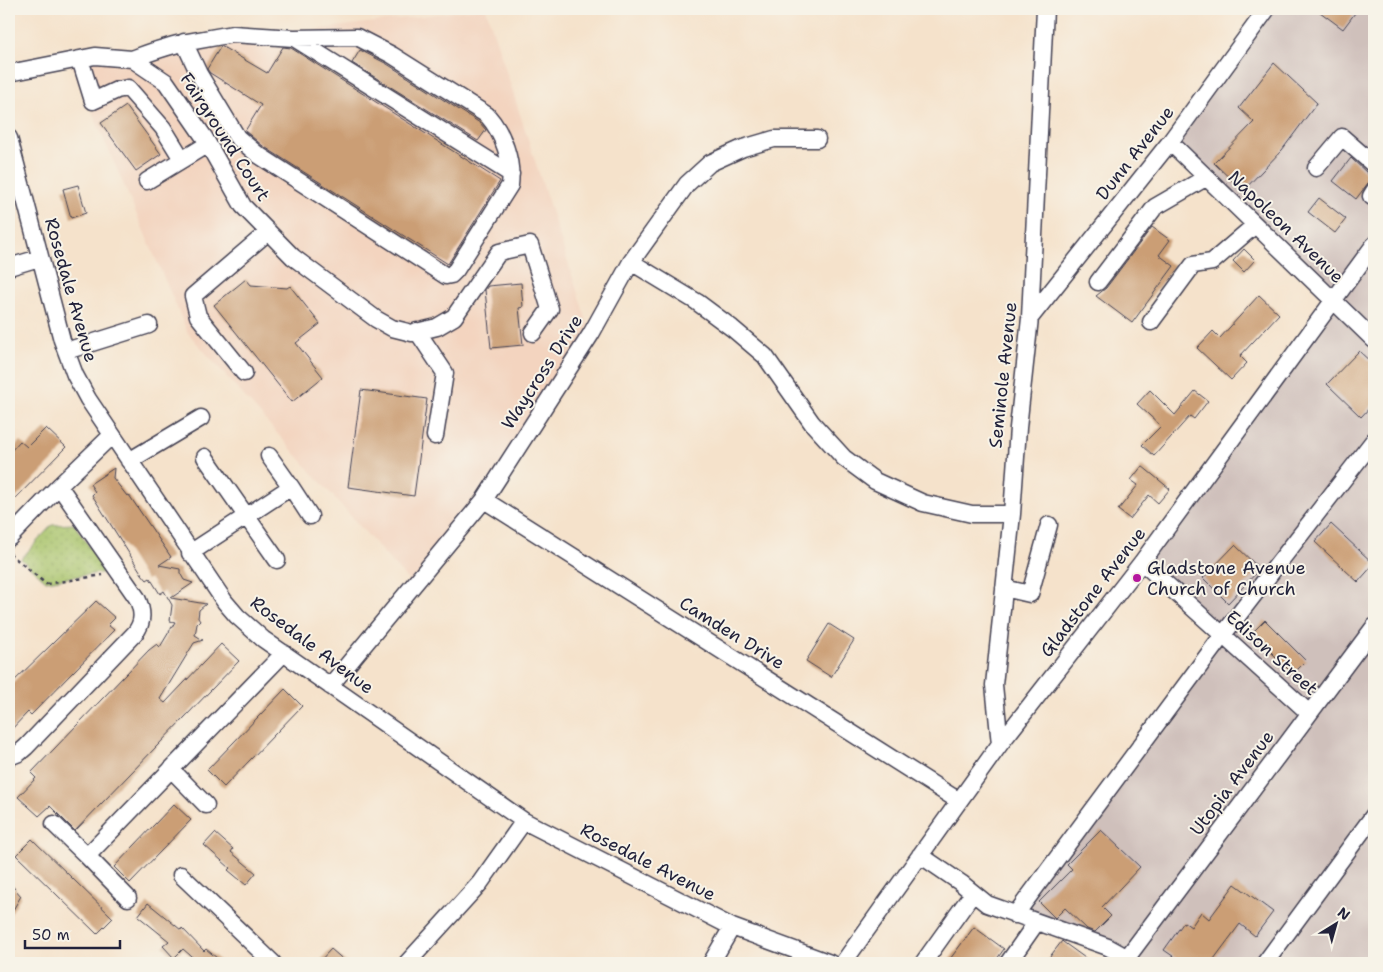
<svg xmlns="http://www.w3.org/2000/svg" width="1383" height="972" font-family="'Shantell Sans',sans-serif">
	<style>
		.built { fill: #f3d4bf }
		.industrial { fill: #cfc0bb }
		.grass { fill: url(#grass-dots); stroke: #647252 }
		.building { fill: #cb9e75 }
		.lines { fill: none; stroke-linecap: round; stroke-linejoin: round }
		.minor-casing { stroke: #423f51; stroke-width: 19 }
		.path { stroke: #423f51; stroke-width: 2.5; stroke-dasharray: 4 4; stroke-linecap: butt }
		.minor { stroke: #fff; stroke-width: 16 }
		.poi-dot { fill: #b5179e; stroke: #f7f3e8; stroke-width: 2 }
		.labels { text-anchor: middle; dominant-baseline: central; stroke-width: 4; stroke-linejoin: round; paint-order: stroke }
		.street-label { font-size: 18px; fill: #22223b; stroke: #f7f3e8 }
		.poi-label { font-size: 18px; fill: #22223b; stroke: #f7f3e8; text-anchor: start }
	</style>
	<defs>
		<pattern id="grass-dots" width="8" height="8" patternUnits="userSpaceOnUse" patternTransform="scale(1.25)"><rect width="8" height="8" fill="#a7c369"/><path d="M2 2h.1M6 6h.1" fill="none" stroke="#8fa75c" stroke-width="1.8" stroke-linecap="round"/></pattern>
	</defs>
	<rect width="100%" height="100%" fill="#f7f3e8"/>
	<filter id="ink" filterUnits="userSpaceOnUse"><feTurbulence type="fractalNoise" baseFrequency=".02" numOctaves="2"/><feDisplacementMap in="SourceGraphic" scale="10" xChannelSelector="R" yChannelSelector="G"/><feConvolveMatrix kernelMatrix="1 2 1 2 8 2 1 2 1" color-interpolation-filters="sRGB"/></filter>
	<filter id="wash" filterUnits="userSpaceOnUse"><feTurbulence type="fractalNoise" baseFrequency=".0096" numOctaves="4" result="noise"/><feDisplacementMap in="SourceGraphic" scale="20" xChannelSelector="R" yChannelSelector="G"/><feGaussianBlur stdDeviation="1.12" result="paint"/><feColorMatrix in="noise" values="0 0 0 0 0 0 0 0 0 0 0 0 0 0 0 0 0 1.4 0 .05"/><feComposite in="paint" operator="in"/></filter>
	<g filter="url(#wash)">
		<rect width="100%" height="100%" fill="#f5e2cb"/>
		<path class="built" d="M477 9H486L591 334 484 500 413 586 188 333 70 61Z"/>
		<path class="industrial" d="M1267 9H1374V963H1123L1127 958 1015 915 1222 636 1142 562 1334 301 1170 142Z"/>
		<path class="grass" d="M74 524 107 572 46 581 21 559 52 525Z"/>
		<g id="blocks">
			<path class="building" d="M1316 9H1358L1343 29Z
				M221 46 267 73 283 47 291 48 500 181 448 264 263 146 245 131 261 105 210 73 207 69Z
				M360 50 387 64 480 123 486 130 478 141 352 63Z
				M1274 63 1317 103 1282 150 1243 191 1214 163 1254 122 1239 108Z
				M126 106 161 154 136 171 101 123Z
				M1351 158 1367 173 1374 175 1356 199 1333 181Z
				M78 185 86 213 71 218 63 189Z
				M1319 198 1346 219 1335 233 1308 212Z
				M1152 227 1170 240 1159 255 1174 266 1132 323 1096 296 1106 288Z
				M1244 249 1255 260 1244 272 1233 261Z
				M246 279 251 285 287 288 290 286 320 324 296 343 323 377 292 402 214 305Z
				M521 283 523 307 519 308 523 345 491 348 485 290 488 286Z
				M1259 295 1279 314 1240 356 1247 363 1231 380 1197 348 1213 331 1220 338Z
				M1359 351 1374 365V403L1361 417 1327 384Z
				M361 390 427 399 414 496 348 487Z
				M1150 390 1175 415 1195 391 1208 401 1194 419 1190 416 1154 456 1142 445 1161 426 1137 404Z
				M46 428 66 447 9 505V453L20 441 27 447Z
				M1142 466 1170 489 1158 503 1149 495 1130 519 1118 510 1138 485 1131 480Z
				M114 468 113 478 127 496 129 495 171 557 159 565 180 569V573L184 580 193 583 171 598 206 604 199 610 198 618 200 621 197 624 195 635 203 640 194 643 160 699 165 703 221 644 239 661 75 831 50 806 39 816 18 797 36 778 31 773 149 650 157 644 160 647 175 622 170 621 172 605 164 591 160 594 150 578 147 580 142 574 92 495 95 492 90 484Z
				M1331 524 1374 564 1358 582 1315 542Z
				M1235 545 1260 569 1228 603 1203 578Z
				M96 601 115 618 108 625 114 630 31 715 28 712 9 732V686Z
				M1265 620 1306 661 1293 674 1252 633Z
				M829 624 854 640 831 677 806 661Z
				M285 689 302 706 224 787 207 770Z
				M174 804 191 820 130 883 114 867Z
				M1101 830 1140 867 1102 907 1111 916 1095 932 1087 929 1065 908 1055 918 1039 902 1072 869 1067 864Z
				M215 833 233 849 231 852 256 873 246 885 228 870 230 868 204 845Z
				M32 839 113 918 97 934 16 855Z
				M9 882 21 896 9 917Z
				M1235 884 1273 912 1255 936 1240 924 1211 963H1183L1164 950 1184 922 1191 927 1201 912 1209 919Z
				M148 903 181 930 182 928 204 951 206 949 223 963H199L183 949 174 958 163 946 169 941 138 916Z
				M974 927 1004 949 994 963H947Z
				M1062 941 1063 942 1092 963H1045Z
				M331 949 347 963H318Z"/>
		</g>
	</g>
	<g filter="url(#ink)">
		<use href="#blocks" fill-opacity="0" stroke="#423f51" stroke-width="1"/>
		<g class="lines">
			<defs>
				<path id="minor" d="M294 38 511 174
					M80 59 93 101 117 90 128 88 163 128 182 159
					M132 59C151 52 169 45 188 42L233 34 294 38 357 37 392 55 487 115C503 133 513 161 510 185L456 270 451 275 446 276 257 154 237 137 199 74 184 42
					M9 73 95 56 132 59 166 82 204 137 243 206 293 257 376 319 392 328 412 333 437 327 454 317 499 252 530 245 550 309 533 333
					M9 138 62 340 75 375 88 399 225 602 237 616 263 639 524 821 732 927 830 963
					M1170 142 1374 340
					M1316 168 1342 137 1374 165
					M147 181 208 144
					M1374 191 1371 196 1374 198
					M631 262 697 302 732 328 765 356 812 423 844 458 875 481 923 503 972 514H1012
					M9 267 39 258
					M1098 282 1155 207 1207 177
					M1030 318 1170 142 1267 9
					M1151 322 1193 265 1212 262 1255 225
					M417 331 445 373 435 436
					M66 351 149 325
					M244 373 198 316 193 296 268 232
					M269 456 291 487
					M205 457 277 560
					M129 461 201 418
					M59 486 112 435
					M484 500 959 801
					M9 538 59 486 137 598C143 611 144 622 135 633L26 747 19 753 9 757
					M190 553 291 487 310 516
					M1142 562 1309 713
					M1004 588 1030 594 1049 525
					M330 686 484 500 591 334 631 262 687 184 710 163 743 148 774 139H817
					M1000 744 994 685 1012 514 1018 428 1030 318 1045 9
					M171 769 206 805
					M54 824 87 856
					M920 855 961 883 987 904 1108 947 1128 958
					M181 875 273 963
					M128 898 87 856 284 653
					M1015 915 1222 636 1374 440
					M407 963 480 883 524 821
					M711 963 732 927
					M843 963 1000 744 1142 562 1374 245
					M923 963 973 893
					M1008 963 1036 923
					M1123 963 1374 627
					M1265 963 1374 815"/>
			</defs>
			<use href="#minor" class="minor-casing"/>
			<path class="path" d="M9 553 46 584 103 575"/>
			<use href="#minor" class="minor"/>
		</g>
	</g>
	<circle class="poi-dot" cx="1137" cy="578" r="5"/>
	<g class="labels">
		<g class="street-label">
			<text transform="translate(225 137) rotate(57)">Fairground Court</text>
			<text transform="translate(1135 153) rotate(-52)">Dunn Avenue</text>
			<text transform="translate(1286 227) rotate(44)">Napoleon Avenue</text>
			<text transform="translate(71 290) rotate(74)">Rosedale Avenue</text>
			<text transform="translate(542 372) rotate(-57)">Waycross Drive</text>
			<text transform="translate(1003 375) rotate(-84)">Seminole Avenue</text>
			<text transform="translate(1093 592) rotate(-52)">Gladstone Avenue</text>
			<text transform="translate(732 633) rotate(32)">Camden Drive</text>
			<text transform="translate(312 645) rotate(37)">Rosedale Avenue</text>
			<text transform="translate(1272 653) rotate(42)">Edison Street</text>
			<text transform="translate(1232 783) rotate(-53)">Utopia Avenue</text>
			<text transform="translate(648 862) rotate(27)">Rosedale Avenue</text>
		</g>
		<g class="poi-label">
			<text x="1147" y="568">Gladstone Avenue<tspan x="1147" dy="21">Church of Church</tspan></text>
		</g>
	</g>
	<rect width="1383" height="972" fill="none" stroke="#f7f3e8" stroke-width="30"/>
	<g transform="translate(1336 924) rotate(37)" stroke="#f7f3e8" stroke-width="4" paint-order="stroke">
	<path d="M0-4L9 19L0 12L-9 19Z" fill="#22223b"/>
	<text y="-8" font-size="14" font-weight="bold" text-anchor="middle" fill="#22223b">N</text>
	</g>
	<path d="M25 940v8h95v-8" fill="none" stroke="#22223b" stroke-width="2.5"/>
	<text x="32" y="940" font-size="15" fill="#22223b" stroke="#f7f3e8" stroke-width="4" paint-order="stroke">50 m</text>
</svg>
